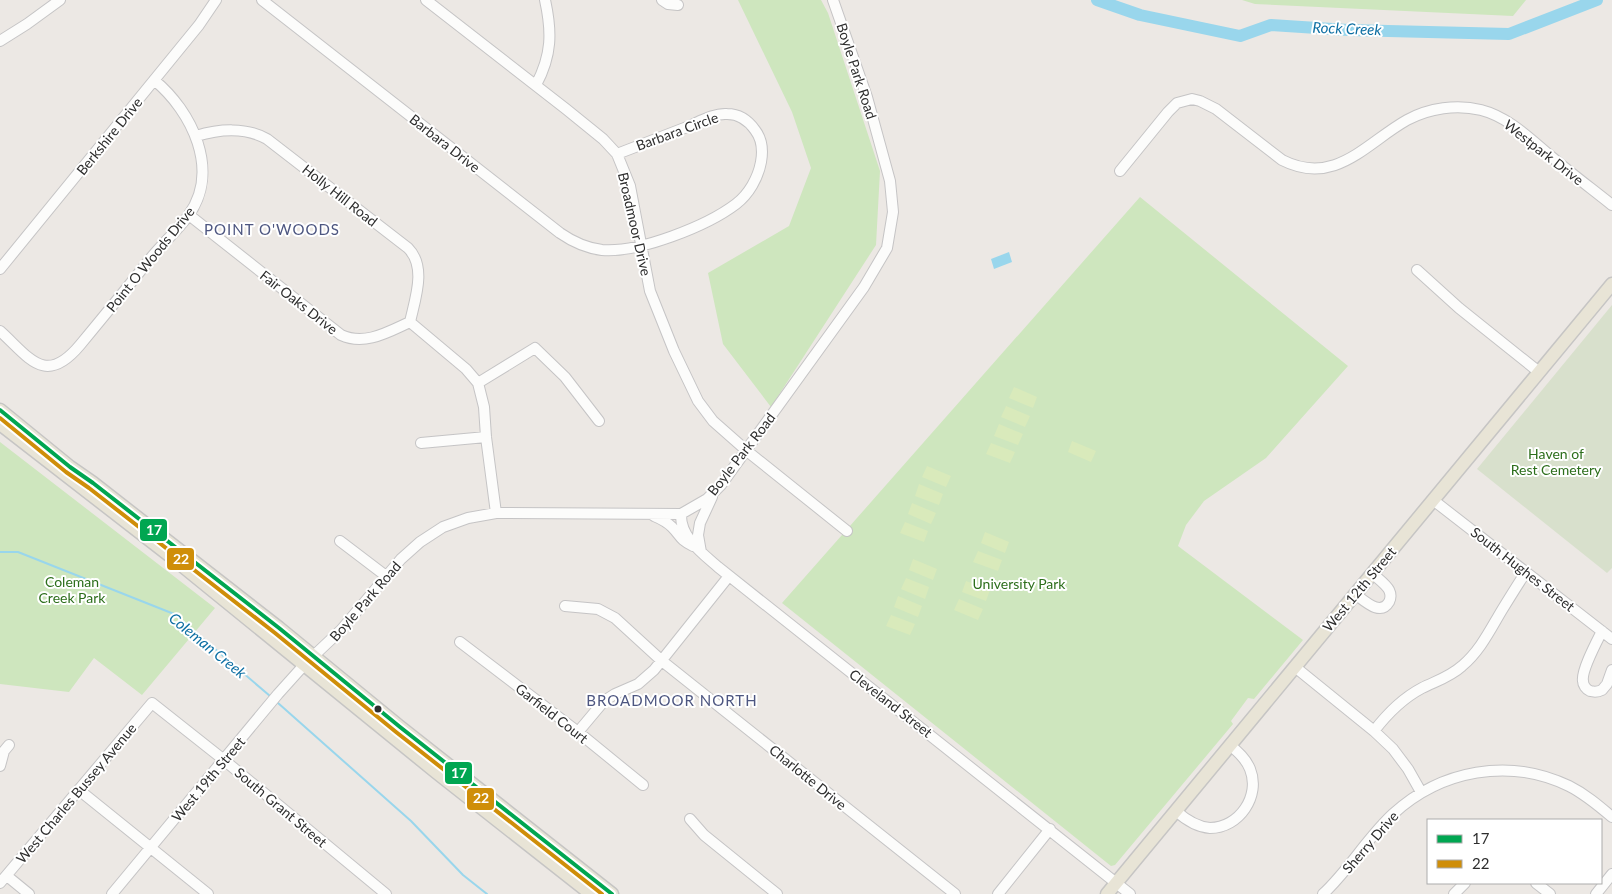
<svg xmlns="http://www.w3.org/2000/svg" width="1612" height="894" font-family="Lato,sans-serif">
	<style>
		.green { fill: #cee6be }
		.cemetery { fill: #d8e0cc }
		.pitch { fill: #d9eabb }
		.water { fill: #99d6ec }
		.lines { fill: none; stroke-linecap: round; stroke-linejoin: round }
		.stream { stroke: #99d6ec; stroke-width: 2 }
		.river { stroke: #99d6ec; stroke-width: 12 }
		.minor-casing { stroke: #c5c4c5; stroke-width: 12 }
		.major-casing { stroke: #c6c5c4; stroke-width: 15 }
		.minor { stroke: #fcfcfb; stroke-width: 10 }
		.major { stroke: #e8e4d6; stroke-width: 12 }
		.bus-1-casing { stroke: #fff; stroke-width: 8 }
		.bus-2-casing { stroke: #fff; stroke-width: 8 }
		.bus-1 { stroke: #00a651; stroke-width: 4 }
		.bus-2 { stroke: #cf8e09; stroke-width: 4 }
		.bus-dot { fill: #2e2e2e; stroke: #fff; stroke-width: 2 }
		.labels { text-anchor: middle; dominant-baseline: central; stroke-width: 4; stroke-linejoin: round; paint-order: stroke }
		.street-label { font-size: 14px; fill: #2e2e2e; stroke: #fff }
		.park-label { font-size: 14px; fill: #2c6e1b; stroke: #fff }
		.water-label { font-size: 15px; font-style: italic; fill: #0d6fa3; stroke: #fff }
		.neighbourhood-label { font-size: 15px; letter-spacing: 1px; fill: #4d5680; stroke: #fff }
		.line-badge { stroke: #fff; stroke-width: 2 }
		.badge-label { font-size: 14px; text-anchor: middle; font-weight: bold; fill: #fff }
	</style>
	<rect width="100%" height="100%" fill="#ece8e4"/>
	<path class="green" d="M738 0H821L828 13 880 171 876 245 771 407 723 344 708 273 789 226 811 168 792 112Z
		M1242 0H1526L1513 16 1255 4Z
		M1140 197 1348 366 1266 458 1204 501 1186 525 1178 546 1303 640 1254 699 1248 698 1231 721 1233 724 1115 865 1111 866 782 603Z
		M0 442 215 608 142 695 94 658 69 692 0 684Z"/>
	<path class="cemetery" d="M1612 305V568L1607 573 1477 469Z"/>
	<path class="pitch" d="M1014 387 1037 397 1033 408 1009 398Z
		M1006 406 1030 416 1025 427 1001 417Z
		M999 424 1023 434 1018 445 994 436Z
		M1072 441 1096 451 1091 462 1068 452Z
		M991 443 1015 452 1010 463 986 454Z
		M927 466 951 476 946 487 922 477Z
		M919 484 943 494 939 505 915 496Z
		M912 503 936 513 931 524 908 514Z
		M905 522 928 531 924 542 900 533Z
		M985 532 1009 542 1005 553 981 543Z
		M978 551 1002 560 998 571 973 562Z
		M913 559 937 569 933 580 909 570Z
		M906 578 929 587 925 599 901 589Z
		M966 581 990 590 986 601 962 592Z
		M898 596 922 606 918 617 894 607Z
		M959 599 983 609 978 620 954 610Z
		M891 615 915 624 910 635 886 626Z"/>
	<path class="water" d="M1009 252 1012 262 994 269 991 259Z"/>
	<g class="lines">
		<path class="stream" d="M0 552H18L174 614 270 696
			M278 703 411 821 463 875 487 894"/>
		<path class="river" d="M1097 0 1140 15 1240 36 1271 25 1348 30 1509 34 1597 0"/>
		<defs>
			<path id="minor" d="M262 0 560 233C573 242 586 248 602 250 639 253 707 226 736 204 749 194 758 178 761 162 763 151 762 139 755 130 748 120 738 114 727 114 714 113 699 122 687 127 664 136 640 145 617 154
				M426 0 566 109 603 139 617 154 630 186 650 291 674 351 698 401 713 421 747 451 847 531
				M662 0 668 4 678 5
				M0 41 27 24 60 0
				M536 85C552 55 552 32 545 0
				M196 136C219 129 246 127 267 139L408 248C427 267 415 299 410 322
				M1120 171 1168 112 1177 103 1192 99 1200 101 1216 109 1282 160C1335 187 1366 143 1407 120 1429 108 1457 104 1481 110 1509 117 1531 140 1553 158 1572 174 1592 189 1612 205
				M189 215 341 335C365 346 388 332 410 322
				M0 269 199 25 216 0
				M1417 270 1459 308 1539 372
				M410 322 466 369 478 383 484 407 486 437 496 513
				M0 331C29 357 45 387 80 345 104 316 127 288 150 259 162 244 177 231 188 216 221 171 192 111 154 80
				M478 383 535 348 565 377 599 421
				M421 443 486 437
				M1433 500 1612 639
				M681 514C680 537 702 553 718 567L1130 894
				M654 516C661 519 666 521 672 527 681 536 679 539 693 546
				M340 541 386 576
				M701 552 698 535 700 523 712 497
				M1355 594C1364 600 1380 617 1389 602 1391 598 1391 594 1389 590 1386 584 1377 578 1372 573
				M565 606 598 609 615 618 662 661 955 894
				M1602 631C1597 641 1581 671 1583 681 1583 685 1586 689 1590 691 1594 692 1598 692 1602 690L1607 684 1612 670
				M460 642 578 732 643 785
				M1295 667 1374 731 1393 749 1408 769 1421 792
				M1374 731C1387 714 1403 698 1422 688 1436 681 1450 677 1462 666 1480 651 1490 630 1502 610 1510 597 1518 584 1526 572
				M578 732 604 701 615 694 638 684 654 670 729 576
				M0 766 4 751 9 745
				M79 790 208 894
				M1176 811C1186 820 1197 827 1210 828 1239 828 1261 796 1250 769 1246 759 1238 752 1230 745
				M690 819 704 835 777 894
				M7 876 29 894
				M0 883 152 703 224 760 386 894
				M1536 883 1550 894
				M112 894 278 694 305 664 341 630 401 559 420 542 443 527 468 518 496 513 681 514 707 499 721 485 864 287 887 248 893 212 890 181 867 97 833 0
				M998 894 1050 829
				M1323 894C1349 870 1367 838 1393 814 1441 770 1509 757 1569 786 1585 794 1598 805 1612 817
				M1454 894 1465 883
				M1596 894 1612 874"/>
			<path id="major" d="M0 410 70 467 93 483 279 628 400 727 612 894
				M0 424 169 555 436 772 591 894
				M1107 894 1612 284"/>
		</defs>
		<use href="#minor" class="minor-casing"/>
		<use href="#major" class="major-casing"/>
		<use href="#minor" class="minor"/>
		<use href="#major" class="major"/>
		<defs>
			<path id="bus-1" d="M0 410 70 467 93 483 279 628 400 727 612 894"/>
			<path id="bus-2" d="M0 418 66 472 89 488 275 633 396 732 602 894"/>
		</defs>
		<use href="#bus-1" class="bus-1-casing"/>
		<use href="#bus-2" class="bus-2-casing"/>
		<use href="#bus-1" class="bus-1"/>
		<use href="#bus-2" class="bus-2"/>
	</g>
	<circle class="bus-dot" cx="378" cy="709" r="4.5"/>
	<g class="labels">
		<g class="street-label">
			<text transform="translate(857 71) rotate(72)">Boyle Park Road</text>
			<text transform="translate(677 131) rotate(-20)">Barbara Circle</text>
			<text transform="translate(109 136) rotate(-51)">Berkshire Drive</text>
			<text transform="translate(445 143) rotate(38)">Barbara Drive</text>
			<text transform="translate(1544 152) rotate(38)">Westpark Drive</text>
			<text transform="translate(340 195) rotate(38)">Holly Hill Road</text>
			<text transform="translate(635 224) rotate(77)">Broadmoor Drive</text>
			<text transform="translate(150 259) rotate(-51)">Point O Woods Drive</text>
			<text transform="translate(299 302) rotate(38)">Fair Oaks Drive</text>
			<text transform="translate(741 454) rotate(-52)">Boyle Park Road</text>
			<text transform="translate(1523 569) rotate(38)">South Hughes Street</text>
			<text transform="translate(1359 589) rotate(-50)">West 12th Street</text>
			<text transform="translate(365 601) rotate(-49)">Boyle Park Road</text>
			<text transform="translate(891 703) rotate(38)">Cleveland Street</text>
			<text transform="translate(552 713) rotate(38)">Garfield Court</text>
			<text transform="translate(808 777) rotate(39)">Charlotte Drive</text>
			<text transform="translate(208 779) rotate(-50)">West 19th Street</text>
			<text transform="translate(76 793) rotate(-50)">West Charles Bussey Avenue</text>
			<text transform="translate(281 807) rotate(40)">South Grant Street</text>
			<text transform="translate(1370 842) rotate(-49)">Sherry Drive</text>
		</g>
		<g class="park-label">
			<text x="1556" y="453">Haven of<tspan x="1556" dy="16">Rest Cemetery</tspan></text>
			<text x="72" y="581">Coleman<tspan x="72" dy="16">Creek Park</tspan></text>
			<text x="1019" y="583">University Park</text>
		</g>
		<g class="water-label">
			<text transform="translate(1347 28) rotate(2)">Rock Creek</text>
			<text transform="translate(208 645) rotate(39)">Coleman Creek</text>
		</g>
		<g class="neighbourhood-label">
			<text x="272" y="229">POINT O'WOODS</text>
			<text x="672" y="700">BROADMOOR NORTH</text>
		</g>
	</g>
	<g class="line-badge">
		<rect x="139" y="518" width="29" height="24" rx="5" fill="#00a651"/>
		<rect x="166" y="547" width="29" height="24" rx="5" fill="#cf8e09"/>
		<rect x="444" y="761" width="29" height="24" rx="5" fill="#00a651"/>
		<rect x="466" y="787" width="29" height="24" rx="5" fill="#cf8e09"/>
	</g>
	<g class="badge-label">
		<text x="154" y="535">17</text>
		<text x="181" y="564">22</text>
		<text x="459" y="778">17</text>
		<text x="481" y="803">22</text>
	</g>
	<rect x="1427" y="819" width="175" height="65" fill="#ffffff" stroke="#ababab"/>
	<rect x="1437" y="835" width="25" height="8" fill="#00a651" stroke="#ababab"/>
	<text x="1472" y="844" font-size="15" fill="#2e2e2e">17</text>
	<rect x="1437" y="860" width="25" height="8" fill="#cf8e09" stroke="#ababab"/>
	<text x="1472" y="869" font-size="15" fill="#2e2e2e">22</text>
</svg>
